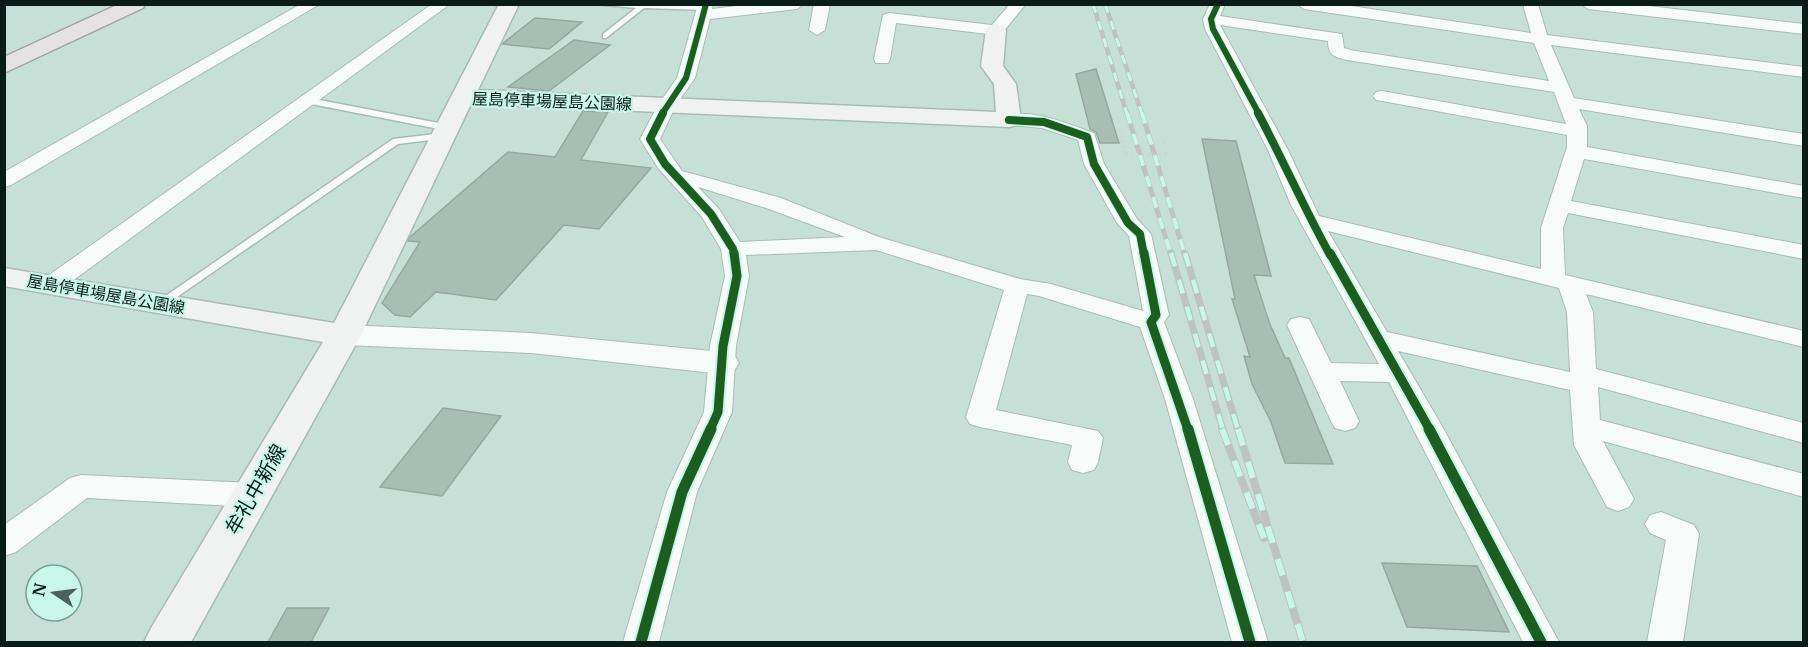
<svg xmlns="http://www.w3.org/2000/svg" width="1808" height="647" font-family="Merriweather,'Noto Sans JP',serif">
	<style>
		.building { fill: #a6beb3; stroke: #96a8a0; stroke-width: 1.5 }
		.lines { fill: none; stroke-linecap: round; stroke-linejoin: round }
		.service-casing { stroke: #a8bcb6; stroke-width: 3 }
		.minor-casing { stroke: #a8bcb6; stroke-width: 2 }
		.tertiary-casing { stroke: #a8bcb6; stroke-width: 2 }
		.secondary-casing { stroke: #a8bcb6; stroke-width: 3 }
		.trunk-casing { stroke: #a0a4a3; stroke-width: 3 }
		.path { stroke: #cdd4d2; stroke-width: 3; stroke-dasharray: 1.5 4; stroke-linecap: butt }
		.service { fill: #f6faf9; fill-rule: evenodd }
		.minor { fill: #f6faf9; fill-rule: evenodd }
		.tertiary { fill: #f6faf9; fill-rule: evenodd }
		.secondary { fill: #f0f1f1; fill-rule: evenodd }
		.trunk { fill: #e4e2e2; fill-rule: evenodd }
		.rail-far3-casing { stroke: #bdc3c1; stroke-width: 4.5 }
		.rail-far2-casing { stroke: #bdc3c1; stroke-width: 5 }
		.rail-far1-casing { stroke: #bdc3c1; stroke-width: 7 }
		.rail-casing { stroke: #bdc3c1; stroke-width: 8 }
		.rail-far3 { stroke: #c8f7e9; stroke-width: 3; stroke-dasharray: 9; stroke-linecap: butt }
		.rail-far2 { stroke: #c8f7e9; stroke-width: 4; stroke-dasharray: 11; stroke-linecap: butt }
		.rail-far1 { stroke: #c8f7e9; stroke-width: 4.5; stroke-dasharray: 14; stroke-linecap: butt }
		.rail { stroke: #c8f7e9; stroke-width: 6; stroke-dasharray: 17; stroke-linecap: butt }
		.path-bridge { stroke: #cdd4d2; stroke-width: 3; stroke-dasharray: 1.5 4; stroke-linecap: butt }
		.cycleway-far3-casing { stroke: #c8f7e9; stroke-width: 8 }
		.cycleway-far2-casing { stroke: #c8f7e9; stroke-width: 10 }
		.cycleway-far1-casing { stroke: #c8f7e9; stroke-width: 13 }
		.cycleway-casing { stroke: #c8f7e9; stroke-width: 15 }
		.cycleway-far3 { stroke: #1b5e20; stroke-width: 6 }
		.cycleway-far2 { stroke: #1b5e20; stroke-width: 8 }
		.cycleway-far1 { stroke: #1b5e20; stroke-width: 9 }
		.cycleway { stroke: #1b5e20; stroke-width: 11 }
		.labels { text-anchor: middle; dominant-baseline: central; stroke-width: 4.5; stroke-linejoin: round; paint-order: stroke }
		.street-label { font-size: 16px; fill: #0a1c18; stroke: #c8f7e9 }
		.near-street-label { font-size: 20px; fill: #0a1c18; stroke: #c8f7e9 }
	</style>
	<rect width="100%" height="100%" fill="#c6e0d8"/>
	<path class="building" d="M535 18 582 22 549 49 502 44Z
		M574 40 610 45 549 91 508 87Z
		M1096 69 1119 143H1100L1096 132 1090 129 1076 74Z
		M583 111 608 112 581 160 651 168 599 229 564 225 496 300 436 292 410 317 395 315 382 303 420 242 408 241 409 238 508 152 555 157Z
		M1202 139 1236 141 1271 276 1254 275 1269 322 1285 358H1289L1333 464 1285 463 1271 422 1252 384 1244 356 1250 357 1232 299H1235Z
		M443 408 501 416 442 496 380 487Z
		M1382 563 1477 566 1509 632 1407 627Z
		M287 608H329L311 642H268Z"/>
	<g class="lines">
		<defs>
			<path id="service" d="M594 4 705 6 709 8 705 10 644 8 606 38H603V34L636 8Z
				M309 98 449 125 454 128 449 131 306 103V99Z
				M444 133 449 136 447 138 398 144 164 306 160 308 154 304 393 139Z"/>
			<path id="minor" d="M301 4H320L11 185 4 187V172Z
				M432 4H450L60 290 51 292 42 290 39 285 42 280Z
				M698 4H713L712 9 753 4H804L797 9 710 19 695 78 676 105 660 139 682 171 781 198 879 237 1020 279 1051 284 1143 311 1129 236 1117 223 1084 164 1078 140 1042 128 1002 124 1000 120 1002 116C1033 108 1065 123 1094 133L1104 164 1137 219 1151 234 1169 315 1164 322 1193 399 1268 642H1232L1165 399 1140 327 1039 296 1027 294 996 410 1098 431 1103 438 1098 462 1094 470 1083 473 1072 470 1068 462 1072 445 980 427 970 424 966 417 1004 290 876 250 746 255 749 276 736 346 732 412 697 492 659 642H623L667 492 704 412 710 346 725 276 721 249 702 217 658 168 640 139 658 105 677 78ZM698 187 766 208 845 237 740 242 719 209Z
				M814 4H830L825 30 817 35 809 30Z
				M1010 4H1026L1002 33 996 35 896 23 890 59 888 63H876L874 59 883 15 889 13 992 25Z
				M1210 4H1225L1220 16 1342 34 1344 48 1350 50 1549 81 1534 43 1304 9 1297 4H1338L1531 33 1523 4H1538L1547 35 1804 67V77L1551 45 1574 98 1804 134V146L1579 109 1587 126V147L1804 186V198L1584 159 1571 201 1804 245V259L1568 213 1563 228 1565 275 1804 331V347L1586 294 1593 312 1596 369 1804 423V443L1598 387 1600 420 1804 474V497L1603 441 1634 499 1629 507 1618 511 1607 507 1574 445 1570 390 1398 351 1442 426 1559 642H1523L1389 382 1340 381 1359 421 1355 428 1345 431 1335 428 1331 421 1287 325 1291 319 1300 317 1309 319 1331 363 1379 364 1291 205 1268 150 1205 29 1203 19ZM1220 25 1328 41C1328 55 1334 57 1347 60L1554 92 1566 124 1382 91 1376 92 1373 96 1376 100 1382 101 1567 135V147L1541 228V269L1319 216 1288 150ZM1328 231 1559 288 1567 312 1570 372 1387 332Z
				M1581 4H1632L1804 24V34L1588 9Z
				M81 475 252 483 263 487 268 495 263 503 252 507 87 498 16 552 4 556V525L70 478Z
				M1661 512 1694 525 1699 534 1683 642H1647L1666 540 1650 533 1645 524 1650 515Z"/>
			<path id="tertiary" d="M344 325 531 333 722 352 734 355 739 363 734 371 722 374 531 353 344 345 333 342 328 335 333 328Z"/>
			<path id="secondary" d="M499 4H519L478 90 996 112 994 84 981 66 986 30 989 26 996 24 1003 26 1006 30 1003 66 1016 84 1021 120 1018 125 1009 127 471 104 361 335 191 642H144L151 628 323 342 4 286V268L334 323Z"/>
			<path id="trunk" d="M119 4H145L143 8 4 73V57Z"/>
		</defs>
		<use href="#service" class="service-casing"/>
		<use href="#minor" class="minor-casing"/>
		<use href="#tertiary" class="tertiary-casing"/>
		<use href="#secondary" class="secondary-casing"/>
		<use href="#trunk" class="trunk-casing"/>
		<path class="path" d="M1120 130 1126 154
			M1160 131 1168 155"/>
		<use href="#service" class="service"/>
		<use href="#minor" class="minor"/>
		<use href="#tertiary" class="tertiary"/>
		<use href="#secondary" class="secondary"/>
		<use href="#trunk" class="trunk"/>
		<defs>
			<path id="rail-far3" d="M1093 4 1127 114
				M1105 4 1142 114"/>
			<path id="rail-far2" d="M1127 113 1171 255
				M1142 113 1185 255"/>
			<path id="rail-far1" d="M1171 253 1223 430
				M1185 253 1238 430"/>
			<path id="rail" d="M1222 429 1264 538
				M1238 429 1303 642"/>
		</defs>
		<use href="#rail-far3" class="rail-far3-casing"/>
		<use href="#rail-far2" class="rail-far2-casing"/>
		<use href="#rail-far1" class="rail-far1-casing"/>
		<use href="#rail" class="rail-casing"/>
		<use href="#rail-far3" class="rail-far3"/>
		<use href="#rail-far2" class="rail-far2"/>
		<use href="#rail-far1" class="rail-far1"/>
		<use href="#rail" class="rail"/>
		<path class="path-bridge" d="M1126 154 1168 155"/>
		<defs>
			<path id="cycleway-far3" d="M1218 4 1211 19 1213 29 1259 114
				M662 114 686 78 706 4"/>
			<path id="cycleway-far2" d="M663 113 650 139 665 164 711 214 733 249 734 255
				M1258 113C1283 160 1304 208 1330 255
				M1009 120 1044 122 1087 137 1094 164 1128 223 1140 234 1144 255"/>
			<path id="cycleway-far1" d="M1144 253 1156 315 1151 322 1188 430
				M1330 253 1430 430
				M710 430 718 412 723 346 737 276 734 253"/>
			<path id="cycleway" d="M1188 429 1250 642
				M1429 429 1541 642
				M641 642 682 492 711 429"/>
		</defs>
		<use href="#cycleway-far3" class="cycleway-far3-casing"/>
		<use href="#cycleway-far2" class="cycleway-far2-casing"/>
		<use href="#cycleway-far1" class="cycleway-far1-casing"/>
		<use href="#cycleway" class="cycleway-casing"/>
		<use href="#cycleway-far3" class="cycleway-far3"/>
		<use href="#cycleway-far2" class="cycleway-far2"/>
		<use href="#cycleway-far1" class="cycleway-far1"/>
		<use href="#cycleway" class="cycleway"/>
	</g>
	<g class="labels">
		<g class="street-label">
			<text transform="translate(552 101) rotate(2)">屋島停車場屋島公園線</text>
			<text transform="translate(106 294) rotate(10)">屋島停車場屋島公園線</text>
		</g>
		<g class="near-street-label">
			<text transform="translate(255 489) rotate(-60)">牟礼中新線</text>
		</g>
	</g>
	<rect width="1808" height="647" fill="none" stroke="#0a1c18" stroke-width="12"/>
	<g transform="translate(54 593) rotate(283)"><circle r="28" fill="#c8f7e9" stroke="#7c9f95" stroke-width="1.5"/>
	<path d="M0-4.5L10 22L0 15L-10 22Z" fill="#4c615b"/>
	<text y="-9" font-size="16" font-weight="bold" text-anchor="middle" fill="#0a1c18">N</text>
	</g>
</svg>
